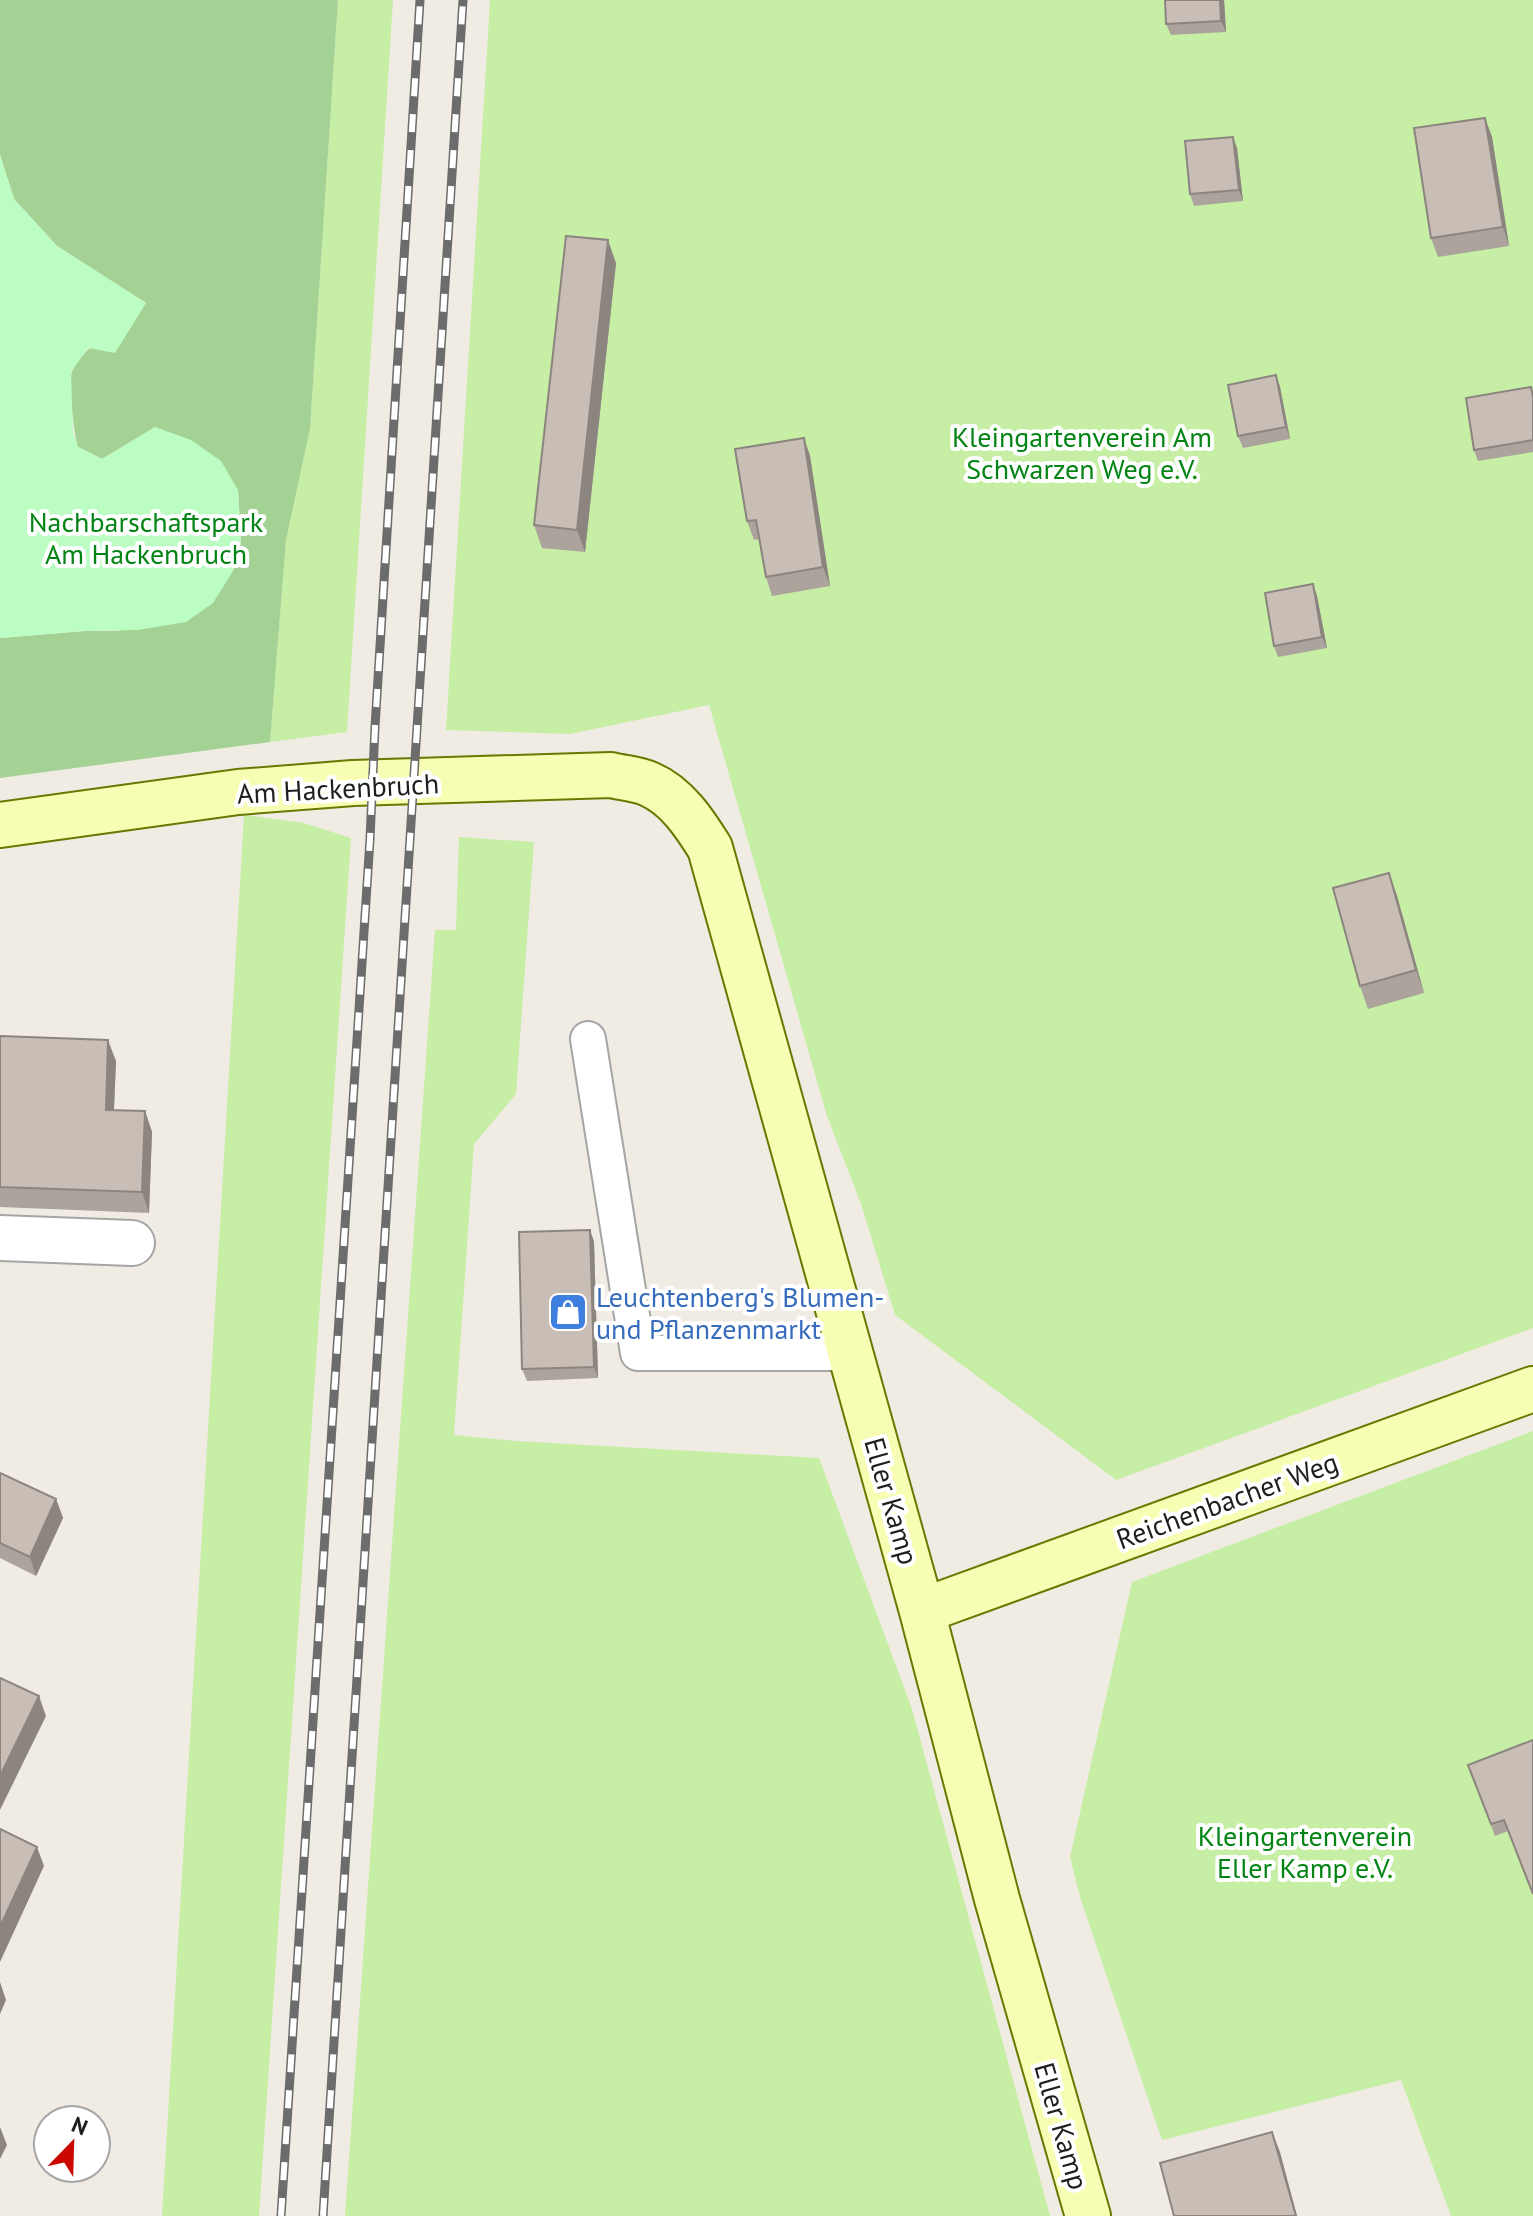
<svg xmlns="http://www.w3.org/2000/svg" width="1533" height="2216" font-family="'PT Sans',sans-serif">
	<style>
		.grass { fill: #c6eea5 }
		.forest { fill: #a4d295 }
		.park { fill: #bcfdc4 }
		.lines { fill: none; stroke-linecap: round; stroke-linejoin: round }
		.lane-casing { stroke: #a5a5a5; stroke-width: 38 }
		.street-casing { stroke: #a5a5a5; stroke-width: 48 }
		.secondary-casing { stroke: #677900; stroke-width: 48 }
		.lane { stroke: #fff; stroke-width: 34 }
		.street { stroke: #fff; stroke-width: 44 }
		.secondary { stroke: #f7feb3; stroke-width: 44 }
		.rail-casing { stroke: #6c6c6c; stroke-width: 9 }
		.rail { stroke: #fff; stroke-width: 6; stroke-dasharray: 18; stroke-linecap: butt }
		.wall { fill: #aca39d }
		.shaded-wall { fill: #8c857f }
		.building { fill: #c8beb6; stroke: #8c857f; stroke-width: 2 }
		.labels { text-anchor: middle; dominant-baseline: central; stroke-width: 8; stroke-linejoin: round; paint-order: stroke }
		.park-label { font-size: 28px; fill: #048414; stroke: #fff }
		.street-label { font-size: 28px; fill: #1e1e1e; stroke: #fff }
		.shop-label { font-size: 28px; fill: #366cbe; stroke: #fff; text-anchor: start }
	</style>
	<rect width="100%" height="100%" fill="#f0ece3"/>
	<path class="grass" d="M338 0H393L347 732 270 742 286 540 310 429Z
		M490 0H1533V1328L1116 1480 895 1315 861 1204 827 1116 709 705 570 734 446 730Z
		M244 815 304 823 351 838 259 2216H162Z
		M459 837 534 842 516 1094 474 1144 454 1435 516 1441 819 1458 912 1709 1050 2216H345L435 930H456Z
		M1533 1431V2216H1451L1401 2080 1162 2140 1080 1897 1070 1857 1132 1582Z"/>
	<path class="forest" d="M0 0H338L310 429 286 540 270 742 0 778V638L84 631H118L233 571 241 542 238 490 155 427 102 459 78 447C74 435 68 383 72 372 78 351 128 318 146 303L57 246 14 199 0 155Z"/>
	<path class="park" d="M0 155 14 199 57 246 146 303 115 353 88 348 71 372 73 432 78 447 102 459 155 427 191 440 221 461 238 490 241 542 233 571 213 603 186 622 138 630 84 631 0 638Z"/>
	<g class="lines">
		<defs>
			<path id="lane" d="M588 1039 638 1353H850"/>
			<path id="street" d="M0 1238 132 1243"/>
			<path id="secondary" d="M0 825 238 792 353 783 611 775C623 778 638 779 649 784 677 796 695 824 710 848L922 1611 997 1899 1088 2216
				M922 1611 1533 1389"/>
		</defs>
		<use href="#lane" class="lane-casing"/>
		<use href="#street" class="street-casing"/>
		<use href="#secondary" class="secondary-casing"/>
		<use href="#lane" class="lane"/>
		<use href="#street" class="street"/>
		<use href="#secondary" class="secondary"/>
		<defs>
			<path id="rail" d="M281 2216 370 839 375 727 420 0
				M323 2216 463 0"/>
		</defs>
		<use href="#rail" class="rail-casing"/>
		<use href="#rail" class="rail"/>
	</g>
	<path class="wall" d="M1165 0H1224L1226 32 1171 35 1166 24Z
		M1485 118 1492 137 1509 246 1438 257 1431 238Z
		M1237 148 1243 201 1194 206 1190 194Z
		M616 263 585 552 542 548 534 525Z
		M1276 375 1280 387 1290 439 1243 448 1238 436Z
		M1533 391V452L1478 461 1474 450Z
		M804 438 810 456 830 586 772 596 766 577 759 539 754 540 747 521Z
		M1313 584 1317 596 1327 648 1278 657 1274 646Z
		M1389 873 1397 896 1424 993 1368 1009 1360 986Z
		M0 1036 116 1061 114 1110 145 1111 152 1132 149 1213 0 1207Z
		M590 1230 594 1242 598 1378 527 1381 522 1369Z
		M0 1473 56 1499 63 1518 36 1576 0 1558Z
		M1533 1740 1508 1831 1495 1836 1468 1765Z"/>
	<path class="shaded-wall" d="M1220 0H1224L1226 32 1221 21Z
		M1485 118 1492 137 1509 246 1503 227Z
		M1233 137 1237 148 1243 201 1239 190Z
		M608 240 616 263 585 552 577 530Z
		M1276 375 1280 387 1290 439 1286 427Z
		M804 438 810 456 830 586 823 567Z
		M1313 584 1317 596 1327 648 1322 637Z
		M1389 873 1397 896 1424 993 1416 970Z
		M108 1040 116 1061 113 1130 106 1110Z
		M145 1111 152 1132 149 1213 142 1192Z
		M590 1230 594 1242 598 1378 594 1367Z
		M56 1499 63 1518 36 1576 30 1557Z
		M39 1696 46 1716 0 1810V1776Z
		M37 1847 44 1866 0 1962V1927Z
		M0 1982 6 2000 0 2014Z
		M0 2127 7 2145 0 2159Z
		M1272 2132 1280 2152 1297 2216H1296Z"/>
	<path class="building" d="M1165 0H1220L1221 21 1166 24Z
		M1485 118 1503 227 1431 238 1414 128Z
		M1233 137 1239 190 1190 194 1185 141Z
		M566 236 608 240 577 530 534 525Z
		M1276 375 1286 427 1238 436 1228 385Z
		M1531 387 1533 397V440L1474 450 1466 398Z
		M804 438 823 567 766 577 756 520 747 521 735 449Z
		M1313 584 1322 637 1274 646 1265 593Z
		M1389 873 1416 970 1360 986 1333 888Z
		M0 1036 108 1040 106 1110 145 1111 142 1192 0 1187Z
		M590 1230 594 1367 522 1369 519 1232Z
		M0 1473 56 1499 30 1557 0 1543Z
		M0 1678 39 1696 0 1776Z
		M1533 1740V1894L1504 1820 1491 1824 1468 1765Z
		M0 1829 37 1847 0 1927Z
		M1272 2132 1296 2216H1174L1160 2163Z"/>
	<defs>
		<symbol id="shop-square" viewBox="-11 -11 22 22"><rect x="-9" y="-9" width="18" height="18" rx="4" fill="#3f7fe0" stroke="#fff"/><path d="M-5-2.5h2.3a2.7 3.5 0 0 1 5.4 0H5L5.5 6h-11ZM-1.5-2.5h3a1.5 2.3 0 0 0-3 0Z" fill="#fff"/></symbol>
	</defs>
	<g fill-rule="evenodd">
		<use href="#shop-square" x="546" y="1290" width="44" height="44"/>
	</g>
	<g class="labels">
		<g class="park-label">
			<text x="1082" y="436">Kleingartenverein Am<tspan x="1082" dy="32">Schwarzen Weg e.V.</tspan></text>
			<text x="146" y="521">Nachbarschaftspark<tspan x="146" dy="32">Am Hackenbruch</tspan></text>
			<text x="1305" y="1835">Kleingartenverein<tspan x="1305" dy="32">Eller Kamp e.V.</tspan></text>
		</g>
		<g class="street-label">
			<text transform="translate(338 788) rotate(-3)">Am Hackenbruch</text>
			<text transform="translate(1227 1500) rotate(-20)">Reichenbacher Weg</text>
			<text transform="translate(892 1501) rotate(74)">Eller Kamp</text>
			<text transform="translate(1062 2126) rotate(74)">Eller Kamp</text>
		</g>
		<g class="shop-label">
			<text x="596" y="1296">Leuchtenberg's Blumen-<tspan x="596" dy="32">und Pflanzenmarkt</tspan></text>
		</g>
	</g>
	<g transform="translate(72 2144) rotate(23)"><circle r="38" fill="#ffffff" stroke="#a5a5a5" stroke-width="2"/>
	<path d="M0-6L14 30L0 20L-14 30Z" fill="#cb0800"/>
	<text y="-12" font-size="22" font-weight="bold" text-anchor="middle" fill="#1e1e1e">N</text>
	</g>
</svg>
